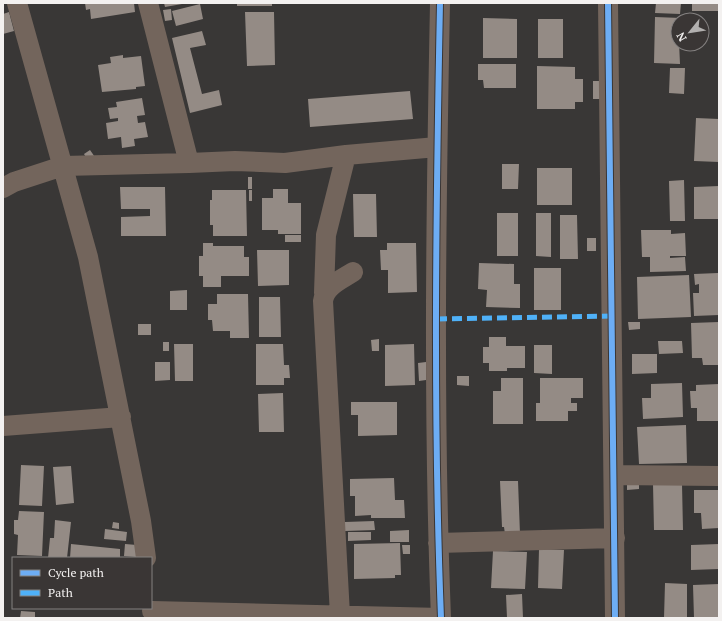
<svg xmlns="http://www.w3.org/2000/svg" width="722" height="621" font-family="'PT Serif',serif">
	<style>
		.building { fill: #948b85 }
		.lines { fill: none; stroke-linecap: round; stroke-linejoin: round }
		.minor { stroke: #73655c; stroke-width: 20 }
		.quiet { stroke: #4fb1f8; stroke-width: 5; stroke-dasharray: 10 5; stroke-linecap: butt }
		.cycleway-casing { stroke: #3a3635; stroke-width: 8 }
		.cycleway { stroke: #6dadf4; stroke-width: 6 }
	</style>
	<rect width="100%" height="100%" fill="#393736"/>
	<path class="building" d="M85 3H134L135 12 91 19 90 9 86 10Z
		M164 3H182V4L165 7Z
		M237 3H272V6H237Z
		M656 3H681L680 14 655 13Z
		M692 3H719V11H692Z
		M200 4 203 19 176 26 172 11Z
		M171 9 172 20 165 21 163 10Z
		M9 12 14 31 3 34V14Z
		M245 12H274L275 65 247 66Z
		M655 17 681 18V20H678L680 64 654 63Z
		M483 18 517 19V58H483Z
		M538 19H563V58H538Z
		M202 31 206 45 190 48 202 94 219 90 222 105 190 113 172 38Z
		M123 55V58L141 56 145 86 136 87V89L102 92 98 65 111 63 110 57Z
		M478 64H516V88H484L483 80H478Z
		M537 66 575 67V79H583V102H575V109H537Z
		M670 68H685L684 94 669 93Z
		M593 81H606V99H593Z
		M410 91 413 119 310 127 308 99Z
		M142 98 145 115 137 116 138 123 145 122 148 137 134 139 135 146 122 148 121 137 108 139 106 123 118 121V118L110 119 108 108 117 107 116 102Z
		M696 118 719 119V162L694 161Z
		M90 150 97 160 90 164 84 154Z
		M502 164H519L518 189H502Z
		M537 168H572V205H537Z
		M248 177H252V189H248Z
		M684 180 685 221H670L669 181Z
		M719 186V219H694V187Z
		M120 187H165L166 236H121V217L150 216V209H121Z
		M273 189H288V203H301V234H278V230H262V198H273Z
		M212 190H246L247 236H213V225H210V200H212Z
		M249 190H252V201H249Z
		M353 194H376L377 237H354Z
		M497 213H518V256H497Z
		M536 213H551V257L536 256Z
		M560 215H577L578 259H560Z
		M641 230H671V234L685 233 686 256H670V258L685 257 686 271 650 272V257H642Z
		M285 235H301V242H285Z
		M587 238H596V251H587Z
		M203 243H213V246H244V257H249V276H221V287H203V276H199V256H203Z
		M387 243H416L417 292 388 293V270H381L380 250H387Z
		M257 250H289V285L258 286Z
		M479 263 514 264V284H520V308L486 307 487 290 478 289Z
		M534 268H561V310H534Z
		M718 273 719 315 694 316 693 293H699V284L695 285 694 274Z
		M689 275 691 317 638 319 637 277Z
		M187 290V310H170V291Z
		M217 294H248L249 338H230V331H213L212 320H208V304H217Z
		M259 297H280L281 337H259Z
		M628 322H640V329L629 330Z
		M719 322V365H703L702 358H692L691 323Z
		M138 324H151V335H138Z
		M489 337H506V346H525V368H507V371H489V363H483V347H489Z
		M379 339V351H372L371 340Z
		M658 341H682L683 353 659 354Z
		M163 342H169V351H163Z
		M174 344H193V381H175Z
		M256 344H283L284 365H289L290 378H284V385H256Z
		M414 344 415 385 385 386V345Z
		M534 345H552V374L534 373Z
		M632 354H657V373L632 374Z
		M155 362H170V380L155 381Z
		M426 362V380L419 381 418 363Z
		M457 376H469V386L457 385Z
		M501 378H523V424H493V391H501Z
		M540 378H583V398H571V403H577V411H568V421H536V403H540Z
		M682 383 683 417 643 419 642 398H651V384Z
		M719 384V421H697V408H691L690 391H696V385Z
		M283 393 284 432H259L258 394Z
		M351 402H397V435L358 436V415H351Z
		M686 425 687 463 639 464 637 427Z
		M21 465 44 466 42 506 19 505Z
		M71 466 74 503 56 505 53 467Z
		M394 478 395 500H404L405 518H371V515L355 516V496H350V479Z
		M627 480H639V489L627 490Z
		M500 481H518L520 534H505L504 527H502Z
		M653 484H682L683 530H654Z
		M694 490H719V528L702 529 701 513H694Z
		M19 511 44 512 42 556 17 555 18 535 14 534V520H18Z
		M55 520 71 522 67 558H48L50 538H54Z
		M374 521 375 530 345 531V522Z
		M113 522 119 523V529L112 528Z
		M105 529 127 532 126 541 104 539Z
		M409 530V542H390V531Z
		M348 532H371V540L348 541Z
		M400 543 401 575H395V578L354 579V544Z
		M71 544 120 549V558H70Z
		M125 544 137 545 136 557 124 556Z
		M719 544V569L691 570V545Z
		M402 545H410V554H403Z
		M539 549 564 550 562 589 538 588Z
		M493 551 527 552 525 589 491 588Z
		M665 583 687 584V618H664Z
		M719 584V618H694L693 585Z
		M522 594 523 618H507L506 595Z
		M21 611 35 612V618H20Z"/>
	<g class="lines">
		<path class="minor" d="M17 3 88 257 141 521 146 558
			M440 3C436 208 433 413 441 618
			M608 3 615 618
			M189 163 235 161 285 163 346 155 437 147
			M3 188 14 182 63 166 189 163 148 3
			M324 293 326 235 346 155
			M3 426 121 417
			M614 475 719 476
			M438 543 615 538
			M152 611 441 618
			M340 615 323 301C325 286 341 280 353 272"/>
		<path class="quiet" d="M437 319 612 316"/>
		<defs>
			<path id="cycleway" d="M440 3C436 208 433 413 441 618
				M608 3 615 618"/>
		</defs>
		<use href="#cycleway" class="cycleway-casing"/>
		<use href="#cycleway" class="cycleway"/>
	</g>
	<rect width="722" height="621" fill="none" stroke="#f3f1f0" stroke-width="8"/>
	<rect x="12" y="557" width="140" height="52" fill="#3a3635" stroke="#848180"/>
	<rect x="20" y="570" width="20" height="6" fill="#6dadf4" stroke="#848180"/>
	<text x="48" y="577" font-size="12" fill="#f3f1f0">Cycle path</text>
	<rect x="20" y="590" width="20" height="6" fill="#4fb1f8" stroke="#848180"/>
	<text x="48" y="597" font-size="12" fill="#f3f1f0">Path</text>
	<g transform="translate(690 32) rotate(240)"><circle r="19" fill="#3a3635" stroke="#848180"/>
	<path d="M0-3L7 15L0 10L-7 15Z" fill="#b2b0af"/>
	<text y="-6" font-size="11" font-weight="bold" text-anchor="middle" fill="#f3f1f0">N</text>
	</g>
</svg>
